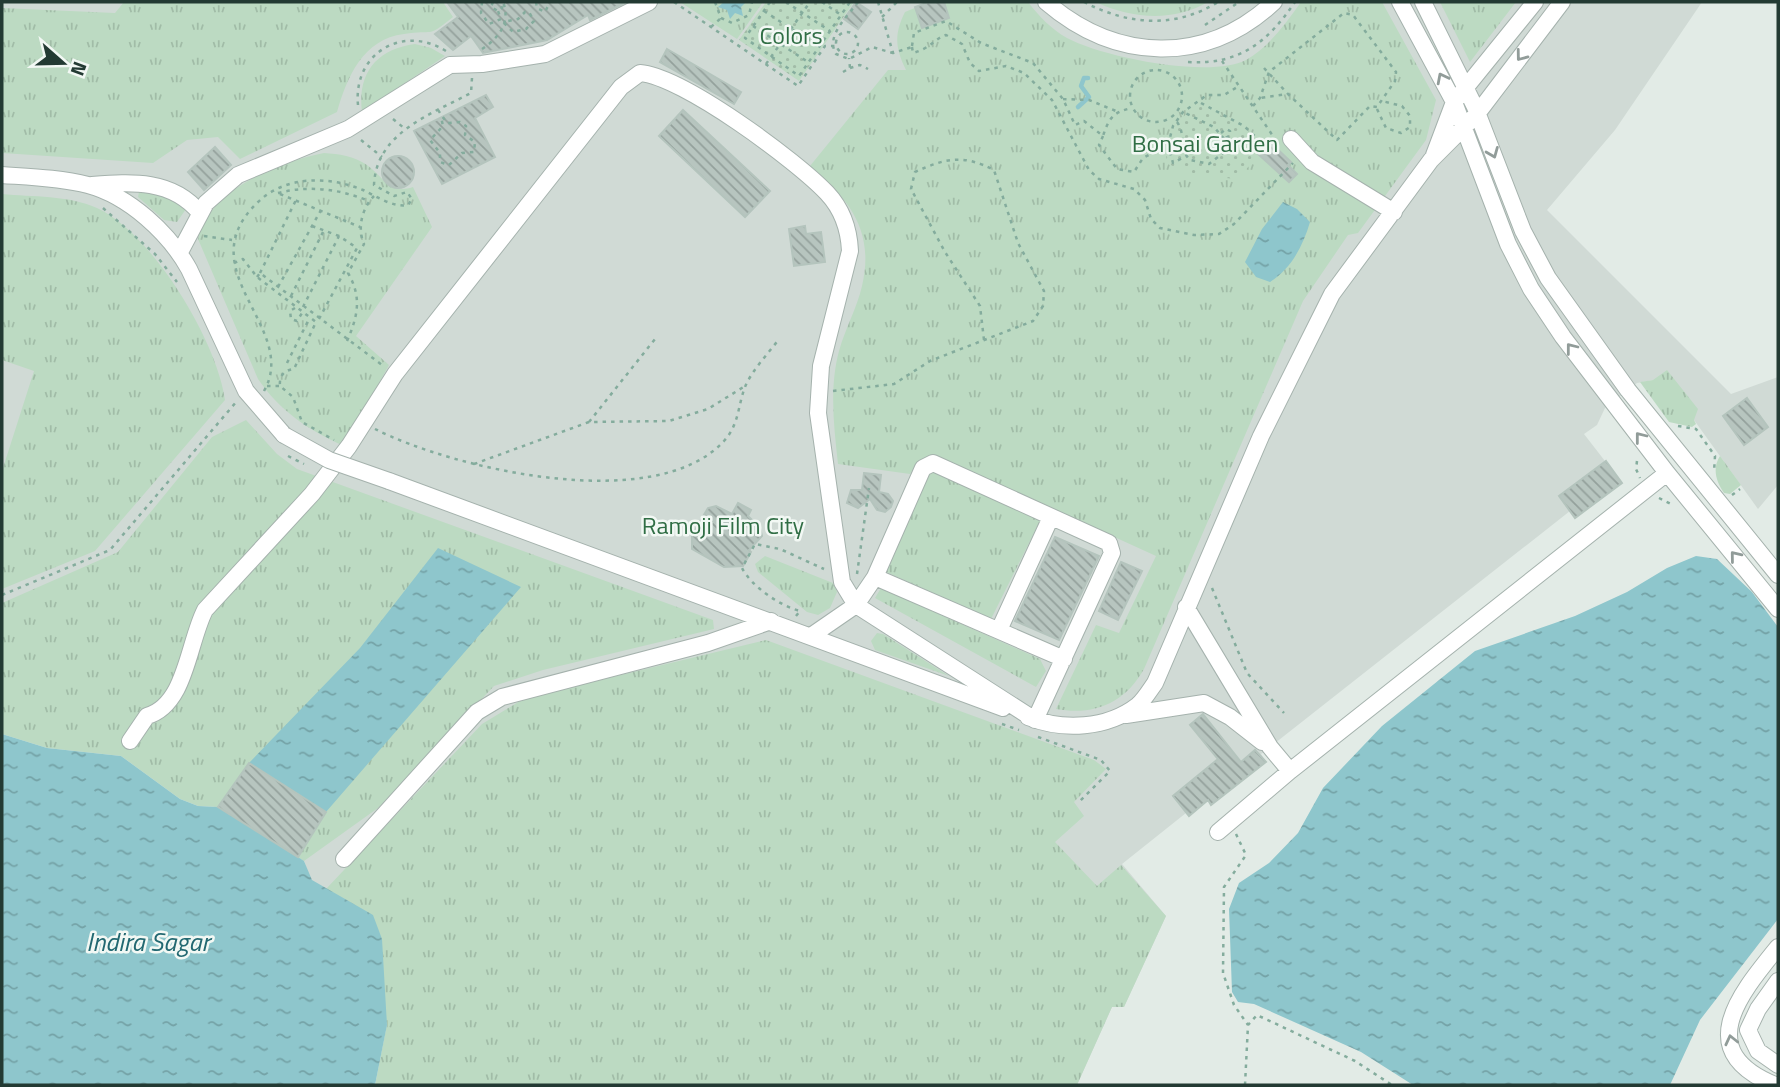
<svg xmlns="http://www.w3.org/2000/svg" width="1780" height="1087" font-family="'Titillium Web',sans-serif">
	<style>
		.built { fill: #d0dad5 }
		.grass { fill: url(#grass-tufts) }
		.garden { fill: url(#garden-dots) }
		.water { fill: url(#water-ripples) }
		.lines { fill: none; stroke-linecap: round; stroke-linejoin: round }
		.stream { stroke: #8ec6cc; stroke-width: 4.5 }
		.building { fill: url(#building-back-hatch); stroke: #b4c4bd; stroke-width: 2 }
		.minor-casing { stroke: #a5b2ad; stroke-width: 18 }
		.path { stroke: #84ac9d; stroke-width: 2.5; stroke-dasharray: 3.5 5; stroke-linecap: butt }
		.minor { stroke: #fff; stroke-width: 16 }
		.minor-bridge-casing { stroke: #a5b2ad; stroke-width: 18; stroke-linecap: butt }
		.minor-bridge { stroke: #fff; stroke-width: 16 }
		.oneway { stroke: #919c99 }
		.labels { text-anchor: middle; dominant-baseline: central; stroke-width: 5; stroke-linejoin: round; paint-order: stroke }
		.park-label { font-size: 24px; fill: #306e45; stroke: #f2f8f4 }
		.water-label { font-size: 26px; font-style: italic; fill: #226871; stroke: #f2f8f4 }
	</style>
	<defs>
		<pattern id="grass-tufts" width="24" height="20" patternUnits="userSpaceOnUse" patternTransform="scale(1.75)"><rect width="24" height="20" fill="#bcdac2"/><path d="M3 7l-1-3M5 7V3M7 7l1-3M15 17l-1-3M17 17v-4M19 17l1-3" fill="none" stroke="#a1bca7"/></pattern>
		<pattern id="garden-dots" width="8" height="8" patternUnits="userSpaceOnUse" patternTransform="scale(1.75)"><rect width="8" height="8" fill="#bcdac2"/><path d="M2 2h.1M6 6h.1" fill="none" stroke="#a1bca7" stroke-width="1.8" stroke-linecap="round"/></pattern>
		<pattern id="water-ripples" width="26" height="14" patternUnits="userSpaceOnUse" patternTransform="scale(1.75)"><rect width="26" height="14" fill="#8ec6cc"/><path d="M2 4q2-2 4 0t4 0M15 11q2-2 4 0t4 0" fill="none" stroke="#74a2a6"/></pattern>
		<pattern id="building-back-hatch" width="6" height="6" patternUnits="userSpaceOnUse" patternTransform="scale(1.75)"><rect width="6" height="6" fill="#b7c5bf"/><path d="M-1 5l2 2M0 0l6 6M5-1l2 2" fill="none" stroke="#94a19c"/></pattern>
	</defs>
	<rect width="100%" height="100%" fill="#e2ebe6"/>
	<path class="built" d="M2 2H1702L1615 130 1547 210 1731 394 1778 377V485L1758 509 1694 420 1653 380 1637 383 1605 408 1597 425 1584 434 1622 483 1570 511 1261 754 1266 762 1211 805 1208 800 1189 816 1186 813 1122 864 1166 916 1124 1007H1112L1077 1085H619L373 915 311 880 304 861 81 726 2 687Z"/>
	<path class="grass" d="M124 2H443L453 17C426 39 435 29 404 34 363 39 347 77 337 112L240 159 218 137 187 140 153 163 2 153V8L115 13Z
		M680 2H763L737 39Z
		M929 2H1028C1039 16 1051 29 1067 38 1102 57 1210 79 1246 60 1268 48 1287 22 1301 2H1382L1436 100 1426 140 1358 233 1348 235 1303 301 1144 669C1125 703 1094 716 1056 709L1096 625 1119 633 1156 556 939 457C925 459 917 462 910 474L838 464C834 427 829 388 839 351 845 329 857 308 862 286 875 231 849 199 810 166L888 70H906C895 48 894 34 905 12Z
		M1096 2H1208C1174 22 1131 19 1096 2Z
		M1440 2H1516L1470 62Z
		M415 44 431 48 445 56 362 112C357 74 376 49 415 44Z
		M324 153C339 154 354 156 367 165 384 177 389 195 413 187L432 227 356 336 389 365 344 446C308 430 280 411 258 379L198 239C209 189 279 162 324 153Z
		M144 191 183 200 186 209 177 222 164 220 138 197 139 192Z
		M2 194C33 197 68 195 97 208 152 233 217 341 225 400L95 551 2 589V471L34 371 2 360Z
		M1667 370 1698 409 1694 420 1696 424 1692 427 1669 422 1640 382 1653 380Z
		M246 420 277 454 297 469 713 620 714 629 543 670 494 686 378 808 304 861 218 807 198 806 180 799 121 756 47 748 2 734V603L118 552 212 437Z
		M1720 456 1741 485 1730 494 1724 493C1716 482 1712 468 1720 456Z
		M929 469 1041 519 991 619 884 571Z
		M765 556 833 583 837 592 830 608 818 615 807 612 758 572 755 564Z
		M881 588 1040 659 1046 671 1036 687 875 598Z
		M877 633 883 634 949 676 875 650 871 641Z
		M766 640 1094 760 1106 769 1074 802 1084 816 1055 842 1097 886 1121 865 1166 916 1124 1007H1112L1077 1085H375L387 1024 326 889 482 724 525 698Z"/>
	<path class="garden" d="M766 2H854L799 81 739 40Z
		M1202 106 1245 128 1259 143 1256 160 1235 179 1192 174 1168 164 1165 152C1183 141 1167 117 1202 106Z"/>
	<path class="water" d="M724 2H746L741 7 743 16 735 13 730 19 727 10 718 7Z
		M1283 202 1297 209 1310 222C1303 246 1291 269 1270 282L1256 277 1245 262 1262 229Z
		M438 548 521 587 326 812 249 763 360 648Z
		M1696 556 1717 559 1752 592 1778 627V919L1700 1020 1670 1085H1413L1361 1052 1254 1004 1238 1002 1232 992 1229 909 1239 883 1269 863 1298 833 1323 788 1382 726 1475 651 1575 616 1627 592 1667 568Z
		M2 734 47 748 121 756 180 799 198 806 218 807 298 857 304 861 312 880 373 915 382 939 387 1025 375 1085H2Z"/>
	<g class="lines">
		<path class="stream" d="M1078 107 1089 97 1081 86 1084 78H1088"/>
	</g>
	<path class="building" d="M447 2H626L590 20 588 15 547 40 483 53 471 36 453 50 435 34 458 17Z
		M856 2 871 12 858 29 844 19Z
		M929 2H944L949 18 922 28 915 7Z
		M667 49 741 92 734 104 660 62Z
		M486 95 493 107 475 118 495 157 442 184 414 131Z
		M683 110 770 191 745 217 659 136Z
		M1270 142 1291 162 1288 165 1297 174 1289 182 1258 154Z
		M215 147 231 165 204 190 188 172Z
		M382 172a16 16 0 1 1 32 0a16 16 0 1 1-32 0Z
		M805 226 806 234 821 232 825 262 794 266 789 229Z
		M1747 398 1768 427 1744 445 1723 416Z
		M1606 461 1622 483 1575 518 1559 496Z
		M864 473 881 475 879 492 888 494 893 501 891 507 885 512 877 510 870 499 858 508 847 503 851 490H862Z
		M738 503 751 510 748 516 760 528 762 536 749 550 751 552 743 566 724 567 692 549V535L708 508 716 506 732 514Z
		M1055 537 1099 556 1059 640 1015 621Z
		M1121 562 1142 571 1118 620 1099 611Z
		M1203 714 1241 762 1255 750 1266 762 1211 805 1208 800 1189 816 1173 796 1218 759 1190 725Z
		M249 763 326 812 298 857 218 807Z"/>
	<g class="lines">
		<defs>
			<path id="minor" d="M1046 2C1116 62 1205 66 1274 2
				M1400 2 1454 102 1508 244 1531 289 1563 337 1667 473 1778 609
				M1423 2 1475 107 1523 231 1548 278 1628 390 1778 575
				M1291 139 1312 162 1394 212
				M1434 155 1454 102 1535 2
				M2 175C30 177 60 178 88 185 129 196 169 233 189 269L246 391 284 435
				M92 185C132 182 172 179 200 213
				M180 252 206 203 238 175 348 129 450 65 482 64 545 54 649 2
				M389 481 1003 708
				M875 577 1064 659
				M1186 607 1270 747 1290 771 1667 473
				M999 630 1051 517
				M1126 715 1204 703 1230 717 1262 742
				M1028 717C1063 731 1107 729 1138 705 1144 700 1150 690 1155 683L1261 436 1332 294 1431 160 1477 114 1562 2
				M130 741 147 716C186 705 188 643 205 610L312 494 349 446 395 374 621 87 640 73C682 76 797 161 827 193 843 210 849 229 850 251L821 366 818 413 842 582 856 605 1035 720 1112 553 1109 543 933 463 923 468 875 577 856 605 811 636
				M1218 832 1290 771
				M344 859 477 712 502 697 708 643 771 621
				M1778 981 1758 1009 1748 1030 1758 1051 1778 1065
				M1775 1085C1692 1051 1739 995 1778 947"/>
		</defs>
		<use href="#minor" class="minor-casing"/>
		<path class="path" d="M482 2 481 13 489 24 501 19 498 11
			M493 2 491 7 498 11 502 8 500 2
			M536 2 537 8 545 12 550 2
			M674 2 798 86 825 46H836
			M715 2 721 18 732 23 749 15 752 2
			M770 2 745 38 799 76 850 2
			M786 2 830 31
			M822 2 841 15
			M858 2C848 16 825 36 836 54L849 59 872 47 893 53
			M878 2 893 53 912 47
			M1084 2C1128 25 1175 29 1218 2
			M764 11 819 47
			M882 17 897 2
			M504 23 513 32 526 29 534 21 529 12H525L518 19 508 21 507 25
			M1205 25 1239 2
			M753 26 808 62
			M711 27 721 18
			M836 43a11 11 0 1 1 22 0a11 11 0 1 1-22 0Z
			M912 46 914 33 946 21 981 43 1033 63 1063 99 1075 125 1084 121 1103 136C1109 118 1113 112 1132 108
			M912 47 913 53C931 48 934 39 946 35L962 44 970 63 979 71 1006 66 1024 73 1052 100 1089 170 1099 179 1134 189 1145 200 1151 219 1160 228 1194 235 1219 234 1234 224 1293 163
			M482 49C499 38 511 22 503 2
			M1222 61 1275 139
			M1188 62C1239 65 1267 43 1295 2
			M766 64 810 2
			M850 68 860 65 868 69
			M1264 68 1288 94
			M1130 96a26 26 0 1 1 52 0a26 26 0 1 1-52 0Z
			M843 72 850 68 849 58
			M1063 99 1089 100 1116 111
			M1201 103 1244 126 1261 142 1276 141
			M358 105C353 53 403 24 446 51
			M1253 106 1260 98 1269 72 1344 13 1353 15 1396 72 1395 81 1377 107 1370 106 1337 140 1288 94 1260 98
			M1377 109 1386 128 1401 133 1410 127V116L1402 106 1382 101
			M438 110 447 123 460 122 466 126 465 135 475 142 474 152 462 153 449 165 440 162V153L430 140 443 126 441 117
			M393 119 404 128
			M1177 122C1186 134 1179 149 1190 160L1209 164 1223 153 1226 141 1214 127 1183 112
			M1221 133 1226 129 1230 131V136L1225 138
			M1103 136 1099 145 1117 169 1134 172 1143 158 1168 145 1173 126 1183 112 1207 95H1224L1239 86
			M361 140 382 157
			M1170 152 1173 163 1186 156
			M278 193C310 185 339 189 369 201
			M280 194 360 227
			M103 208 155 254 177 282
			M312 226 339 236 357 248 319 319
			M204 236 232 240
			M234 263 243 259 257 277 316 322 294 369C284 370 279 376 280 386L293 397 302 422 334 440
			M260 273 296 200
			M257 277 260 273 382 365
			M278 287 321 210
			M291 296 324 230
			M303 307 339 236
			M295 308 290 311 291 319 297 321 302 313
			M347 341C358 316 362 297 348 273L364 244C357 228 362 208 374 196
			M287 363 309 319
			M267 386H280
			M264 391C300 328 187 271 257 203 285 175 329 176 363 190 376 196 393 208 408 205L412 199 407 192 394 196 374 185C376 133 431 114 471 93L472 78
			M833 391 894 384 930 361 1033 321 1043 306 1044 291 1018 243 994 170C963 154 946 158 915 172L911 189 945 252 980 306 984 340
			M589 422 655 339
			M1678 426 1696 429 1715 456 1714 472
			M375 429C454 469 655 516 724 441 739 425 738 405 745 387 752 370 768 354 779 339
			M288 456 304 464
			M1637 461 1636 469 1640 478
			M474 464 589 422 669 421 708 409 745 386
			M1732 495 1740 489
			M1659 498 1671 504
			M857 574 869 488
			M1212 588 1247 673 1284 713
			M2 595 110 550 237 401
			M796 616 800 611C780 606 751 586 742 568L755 544 780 549 824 569
			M1002 724 1019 730
			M1038 737 1101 760 1110 771 1078 803
			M1236 834 1246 855 1224 887 1223 973 1234 1005 1248 1025
			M1245 1085 1248 1025 1257 1015 1355 1061 1392 1085"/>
		<use href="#minor" class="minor"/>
		<defs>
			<path id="minor-bridge" d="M284 435 329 460 389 481"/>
		</defs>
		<use href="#minor-bridge" class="minor-bridge-casing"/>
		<use href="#minor-bridge" class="minor-bridge"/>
	</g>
	<defs><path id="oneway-chevron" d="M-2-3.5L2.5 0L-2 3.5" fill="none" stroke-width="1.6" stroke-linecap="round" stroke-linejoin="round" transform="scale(1.75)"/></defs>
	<g class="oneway">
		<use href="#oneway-chevron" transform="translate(1521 56) rotate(127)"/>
		<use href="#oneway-chevron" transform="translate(1442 78) rotate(-117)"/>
		<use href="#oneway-chevron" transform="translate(1493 153) rotate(68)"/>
		<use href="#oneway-chevron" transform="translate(1571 348) rotate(-128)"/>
		<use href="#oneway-chevron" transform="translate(1640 437) rotate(-128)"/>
		<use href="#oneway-chevron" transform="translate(1735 556) rotate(-129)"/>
		<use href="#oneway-chevron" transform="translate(1731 1040) rotate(-103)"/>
	</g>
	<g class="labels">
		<g class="park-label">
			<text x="791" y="35">Colors</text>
			<text x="1205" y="143">Bonsai Garden</text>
			<text x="723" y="525">Ramoji Film City</text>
		</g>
		<g class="water-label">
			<text x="148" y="941">Indira Sagar</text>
		</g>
	</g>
	<rect width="1780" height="1087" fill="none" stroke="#233a33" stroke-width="7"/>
	<g transform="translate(63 63) rotate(110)" stroke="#f2f8f4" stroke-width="5" paint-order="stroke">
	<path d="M0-5L12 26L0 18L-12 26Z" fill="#233a33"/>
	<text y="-10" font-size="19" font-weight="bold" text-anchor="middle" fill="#233a33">N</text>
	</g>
</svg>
